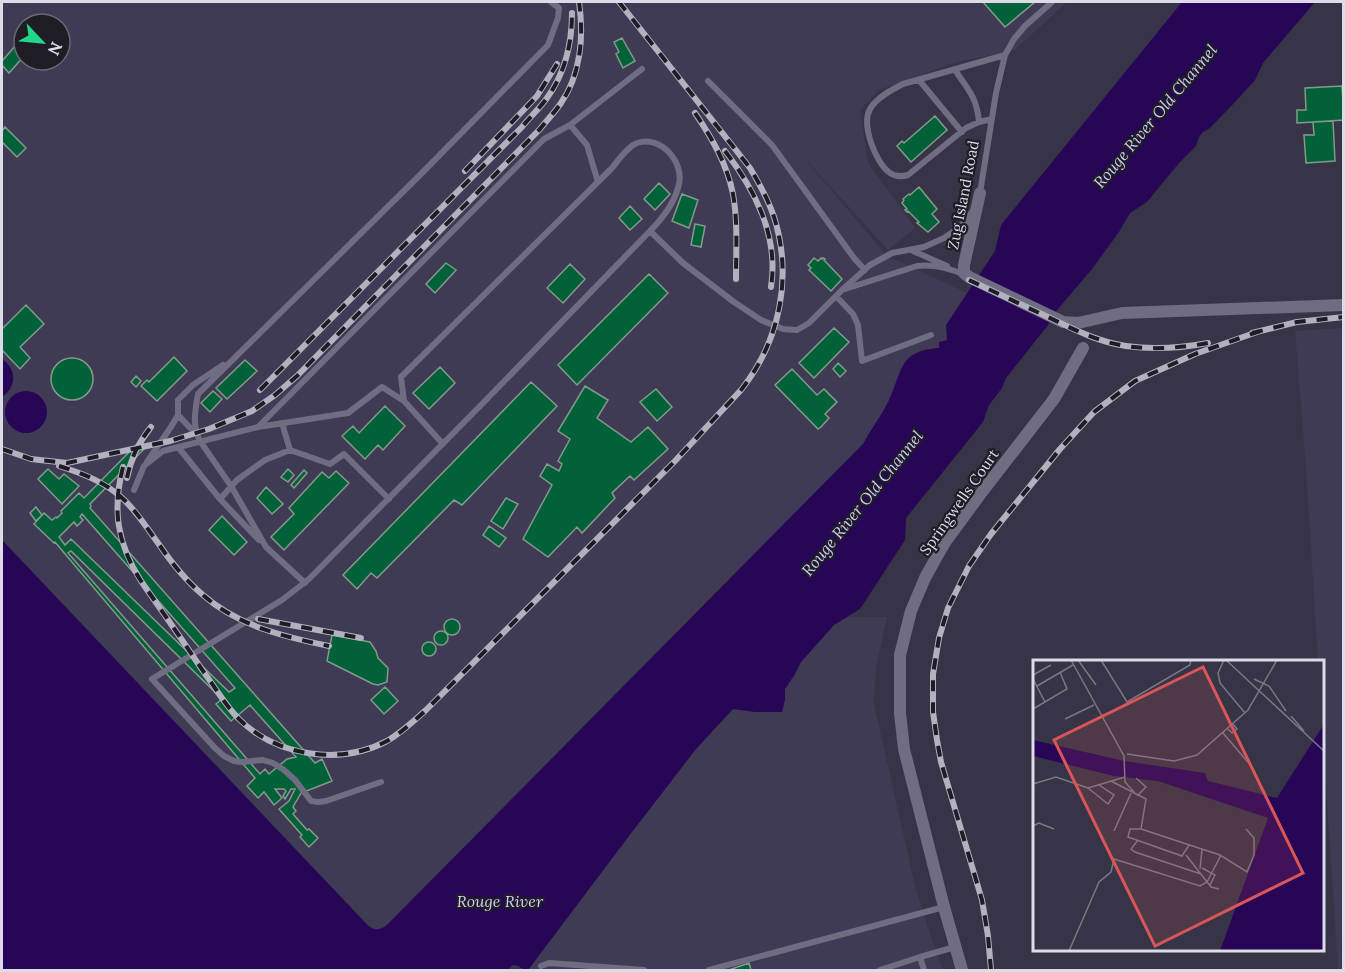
<svg xmlns="http://www.w3.org/2000/svg" width="1345" height="972" font-family="Lora,serif">
	<style>
		.built { fill: #403b55; fill-rule: evenodd }
		.water { fill: #270657 }
		.building { fill: #036139; stroke: #839a8b; stroke-width: 1.5; fill-rule: evenodd }
		.lines { fill: none; stroke-linecap: round; stroke-linejoin: round }
		.service { stroke: #706d83; stroke-width: 6 }
		.minor { stroke: #706d83; stroke-width: 12 }
		.rail-casing { stroke: #b3b1c0; stroke-width: 6 }
		.rail { stroke: #1e1d26; stroke-width: 4; stroke-dasharray: 11; stroke-linecap: butt }
		.labels { text-anchor: middle; dominant-baseline: central; stroke-width: 4.5; stroke-linejoin: round; paint-order: stroke }
		.street-label { font-size: 15px; fill: #dddbe8; stroke: #1e1d26 }
		.water-label { font-size: 16px; font-style: italic; fill: #d1c9f7; stroke: #1e1d26 }
		.inset-road { fill: none; stroke: #797787; stroke-width: 1.5 }
		.view { fill: #d85558; fill-opacity: 0.15; stroke: #d85558; stroke-width: 3 }
		.inset-edge { fill: none; stroke: #dddbe8; stroke-width: 3 }
	</style>
	<rect width="100%" height="100%" fill="#373447"/>
	<path class="built" d="M2 2H1067L1015 50 957 62 879 90 860 110 868 163 915 228 888 250 798 151 886 255 967 293 946 326 947 340 940 348 922 350 905 362 889 402 863 444 388 924 381 930H377L369 927 358 915 2 540ZM24 24H60V60H24Z
		M1343 328 1344 970H1338L1323 740 1322 662 1318 661 1306 468 1295 331Z
		M848 617H887L876 667 874 704 915 886 928 928 943 970H528L632 832 696 749 734 708 755 712 785 700V689L795 674 801 662 834 625Z"/>
	<path class="water" d="M1182 2H1315L1263 63 1255 80 1236 101 1210 128 1203 132 1199 137 1196 146 1179 163 1147 202 1130 213 1119 232 1092 269 1052 316 1048 325 1006 378 1002 388 989 405 983 422 906 518 905 540 860 609 834 625 801 662 795 674 785 689V700L782 712H755L733 709 696 749 632 832 528 970C522 970 519 965 513 965L507 970H2V540L358 915C368 925 374 936 388 924L863 444C871 429 882 415 889 400 903 369 899 351 939 348V342L947 340 946 325 995 251 1001 225Z
		M2 359C17 369 17 387 2 397Z
		M5 412a21 21 0 1 1 42 0a21 21 0 1 1-42 0Z"/>
	<path class="building" d="M983 2H1035L1005 27Z
		M24 36V56L9 73 2 65V61Z
		M622 38 635 61 623 68 616 54 619 52 614 42Z
		M1342 86 1344 120 1297 123V110H1306L1305 88Z
		M935 116 947 130 911 162 897 146 902 141 904 143Z
		M1333 121 1335 161 1306 163 1304 135H1314L1313 122Z
		M5 127 26 148 17 157 2 142V131Z
		M659 183 670 194 655 210 644 199Z
		M919 187 937 209 932 214 939 222 928 232 917 223 919 222 908 211 907 212 905 210 907 209 902 203 904 200 903 199 909 194 910 195Z
		M682 194 698 200 689 228 672 221Z
		M630 206 642 219 630 230 619 218Z
		M695 224 705 226 701 247 691 245Z
		M814 258 818 261 821 258 822 259 823 258 825 259 824 260 842 279 831 291 809 270 811 268 808 265Z
		M446 263 456 270 435 293 426 284Z
		M570 264 585 279 563 303 547 288Z
		M649 274 668 293 577 385 558 365Z
		M26 305 44 324 20 347 30 358 20 369 3 351 2 353V329Z
		M834 328 849 342 814 378 799 363Z
		M174 357 187 371 157 401 141 386 147 380 149 382Z
		M51 379a21 21 0 1 1 42 0a21 21 0 1 1-42 0Z
		M245 360 257 371 227 399 216 388Z
		M838 363 846 371 840 377 833 369Z
		M440 367 455 383 429 409 413 393Z
		M792 369 817 395 824 389 837 402 825 414 829 418 821 427 818 429 775 385Z
		M136 376 141 381 136 387 131 382Z
		M531 382 557 406 462 505 454 500 377 578 371 573 357 589 343 575Z
		M585 386 608 400 597 418 631 442 648 427 668 449 634 480 630 476 612 493 615 498 582 533 577 527 548 557 523 539 552 485 540 476 547 464 559 471 562 464 558 461 570 439 558 431Z
		M656 389 672 407 657 421 640 402Z
		M213 391 222 399 210 412 201 403Z
		M385 406 405 426 383 450 378 445 365 459 342 436 353 426 359 433Z
		M138 443 144 449 90 504 91 506 90 508 315 763 322 759 332 781 301 793 293 807 296 811 293 814 307 830 309 829 318 838 309 847 300 837 302 835 279 809 289 801 295 789H291L285 799 283 796 286 791 284 789H275L282 798 274 805 264 792 258 798 247 786 255 778 55 542 54 543 34 524 44 513 52 520 56 517 57 518 62 513 61 511 79 493 84 498ZM82 514 235 688 229 692 71 539 65 545 59 537 74 522 77 526 83 520 80 517ZM71 551 222 699 216 704 231 721 250 705 296 757 287 759 269 774 265 769 260 774 68 553Z
		M48 469 59 479 64 474 79 486 62 504 38 479Z
		M288 469 294 475 288 482 281 477Z
		M304 470 307 473 294 488 291 485Z
		M336 471 349 483 284 550 271 537 294 514 289 508 322 472 329 478Z
		M266 487 283 504 272 514 257 498Z
		M506 498 518 504 503 529 491 521Z
		M36 507 42 515 36 521 30 513Z
		M222 516 247 542 234 555 209 530Z
		M489 526 506 538 499 547 483 535Z
		M444 627a8 8 0 1 1 16 0a8 8 0 1 1-16 0Z
		M434 638a7 7 0 1 1 14 0a7 7 0 1 1-14 0Z
		M332 635 370 642 376 651 378 658 388 668 387 682 378 685 373 684 327 661Z
		M422 649a7 7 0 1 1 14 0a7 7 0 1 1-14 0Z
		M385 687 398 701 384 714 371 700Z
		M749 963 751 970H729Z"/>
	<g class="lines">
		<path class="service" d="M955 70C968 89 977 98 979 122
			M919 80 962 132
			M708 81 772 145 854 258 865 270
			M992 119 979 122 966 128 908 175C901 177 896 177 890 173 876 164 861 125 870 109 876 98 891 90 903 84L1005 55
			M570 125 642 69
			M980 193 996 93 1005 55 1014 39 1025 26 1052 2
			M913 251 947 266
			M845 289 917 266C934 264 949 268 965 275
			M836 296 853 314 858 325 862 361 931 335
			M282 423 290 450 330 464 344 454 389 499
			M258 427 544 139 570 125 587 145 598 182
			M195 433 178 415V400L193 385 223 365
			M443 444 404 401 401 377 611 169C618 161 627 147 637 143 661 135 684 162 679 184 675 203 663 218 650 231
			M178 447 220 499 237 480 265 460 290 450
			M147 462C157 446 169 432 178 415
			M134 490 144 466 163 451 258 427 348 413 382 387 404 401
			M220 499 259 540
			M305 583 266 547 231 486 200 441C192 425 195 411 198 394L419 176 548 45 558 18 559 8 551 2
			M381 782 326 801 318 802 311 801 295 780 284 770 273 763 263 760 242 762 234 761 224 756 215 748 152 679 282 600 309 579 486 400 650 231 683 263 734 302 761 320 783 329 797 330 809 323 842 290 870 265 892 253 924 247 944 238 960 227 973 211
			M541 966 549 963 644 970
			M709 970 944 907
			M880 970 920 957
			M924 970 920 957 955 947"/>
		<path class="minor" d="M980 193 964 265V273L969 277 1063 322 1078 323 1122 313 1344 305
			M962 970 944 907 904 749 900 713V655L911 611 925 578 936 558 946 541 982 492 1054 399 1083 348"/>
		<defs>
			<path id="rail" d="M695 113C712 138 727 164 733 194 738 222 736 251 736 279
				M725 151C755 190 779 236 771 287
				M465 171 537 96 557 64
				M969 280C995 292 1022 305 1048 317 1073 329 1098 342 1126 346 1153 350 1181 348 1208 343
				M1252 333 1297 322 1344 317
				M260 390 522 127C530 117 540 108 547 98 565 73 572 44 572 13
				M2 449 31 459 67 463 170 441 209 429 252 411 275 395 297 376 540 129C547 120 555 112 561 103 581 74 584 36 579 2
				M59 466C81 473 103 481 121 497 136 510 146 527 158 543 171 562 185 580 203 595 238 626 285 637 329 646
				M123 467C112 510 117 543 141 581 162 611 183 641 203 671 215 687 225 705 239 719 276 756 340 766 387 741 401 733 414 721 426 710L675 461 741 390C780 341 793 277 774 217 768 199 759 183 750 168L619 2
				M127 478C131 458 138 443 151 427
				M258 619 361 638
				M991 970 988 936 982 900 941 762 937 740 933 712V674L939 638 948 608 969 566 991 534 1060 449 1094 412 1135 381 1195 354 1260 331"/>
		</defs>
		<use href="#rail" class="rail-casing"/>
		<use href="#rail" class="rail"/>
	</g>
	<g class="labels">
		<g class="street-label">
			<text transform="translate(963 195) rotate(-79)">Zug Island Road</text>
			<text transform="translate(959 502) rotate(-55)">Springwells Court</text>
		</g>
		<g class="water-label">
			<text transform="translate(1155 116) rotate(-50)">Rouge River Old Channel</text>
			<text transform="translate(862 503) rotate(-51)">Rouge River Old Channel</text>
			<text x="500" y="901">Rouge River</text>
		</g>
	</g>
	<g transform="translate(1033 660)">
		<rect width="291" height="291" fill="#373447"/>
		<path d="M291 64V291H187L235 158 125 121 81 116 0 96V80L91 101 172 113 175 121 244 138Z" fill="#270657"/>
		<path class="inset-road" d="M38 0 91 96 92 122 101 132M45 0 63 25M68 0 94 42 157 5 158 0M191 0 185 13 187 23 212 53M193 0 291 91M0 15 18 5M0 19 12 42M221 19 236 26 253 51M4 26 40 5M0 49 34 29 27 12M258 56 271 71M32 59 61 45M195 69 199 73 204 69 200 64M190 73 219 107 229 131M94 94 141 101 164 95 215 50 244 0M103 118 113 127 104 136M78 121 113 139 108 169 187 195 214 212 221 195V178L213 169M0 124 23 117 55 128 92 117M55 128 75 144 81 135 66 125M0 166 6 163 21 169M108 169H97L95 177 149 196 156 185M81 171 98 133M105 180 98 189 102 192 168 214M153 195 178 227 186 229M169 208 182 215 177 225M167 209 169 189M36 291 66 222 78 212 81 199 167 226 174 222 188 195"/>
		<path class="view" d="M170 7 270 213 122 286 21 80Z"/>
		<rect width="291" height="291" class="inset-edge"/>
	</g>
	<rect width="1345" height="972" fill="none" stroke="#dddbe8" stroke-width="6"/>
	<g transform="translate(42 42) rotate(116)"><circle r="28" fill="#1e1d26" stroke="#6a6974" stroke-width="1.5"/>
	<path d="M0-4.5L10 22L0 15L-10 22Z" fill="#20d887"/>
	<text y="-9" font-size="16" font-weight="bold" text-anchor="middle" fill="#dddbe8">N</text>
	</g>
</svg>
